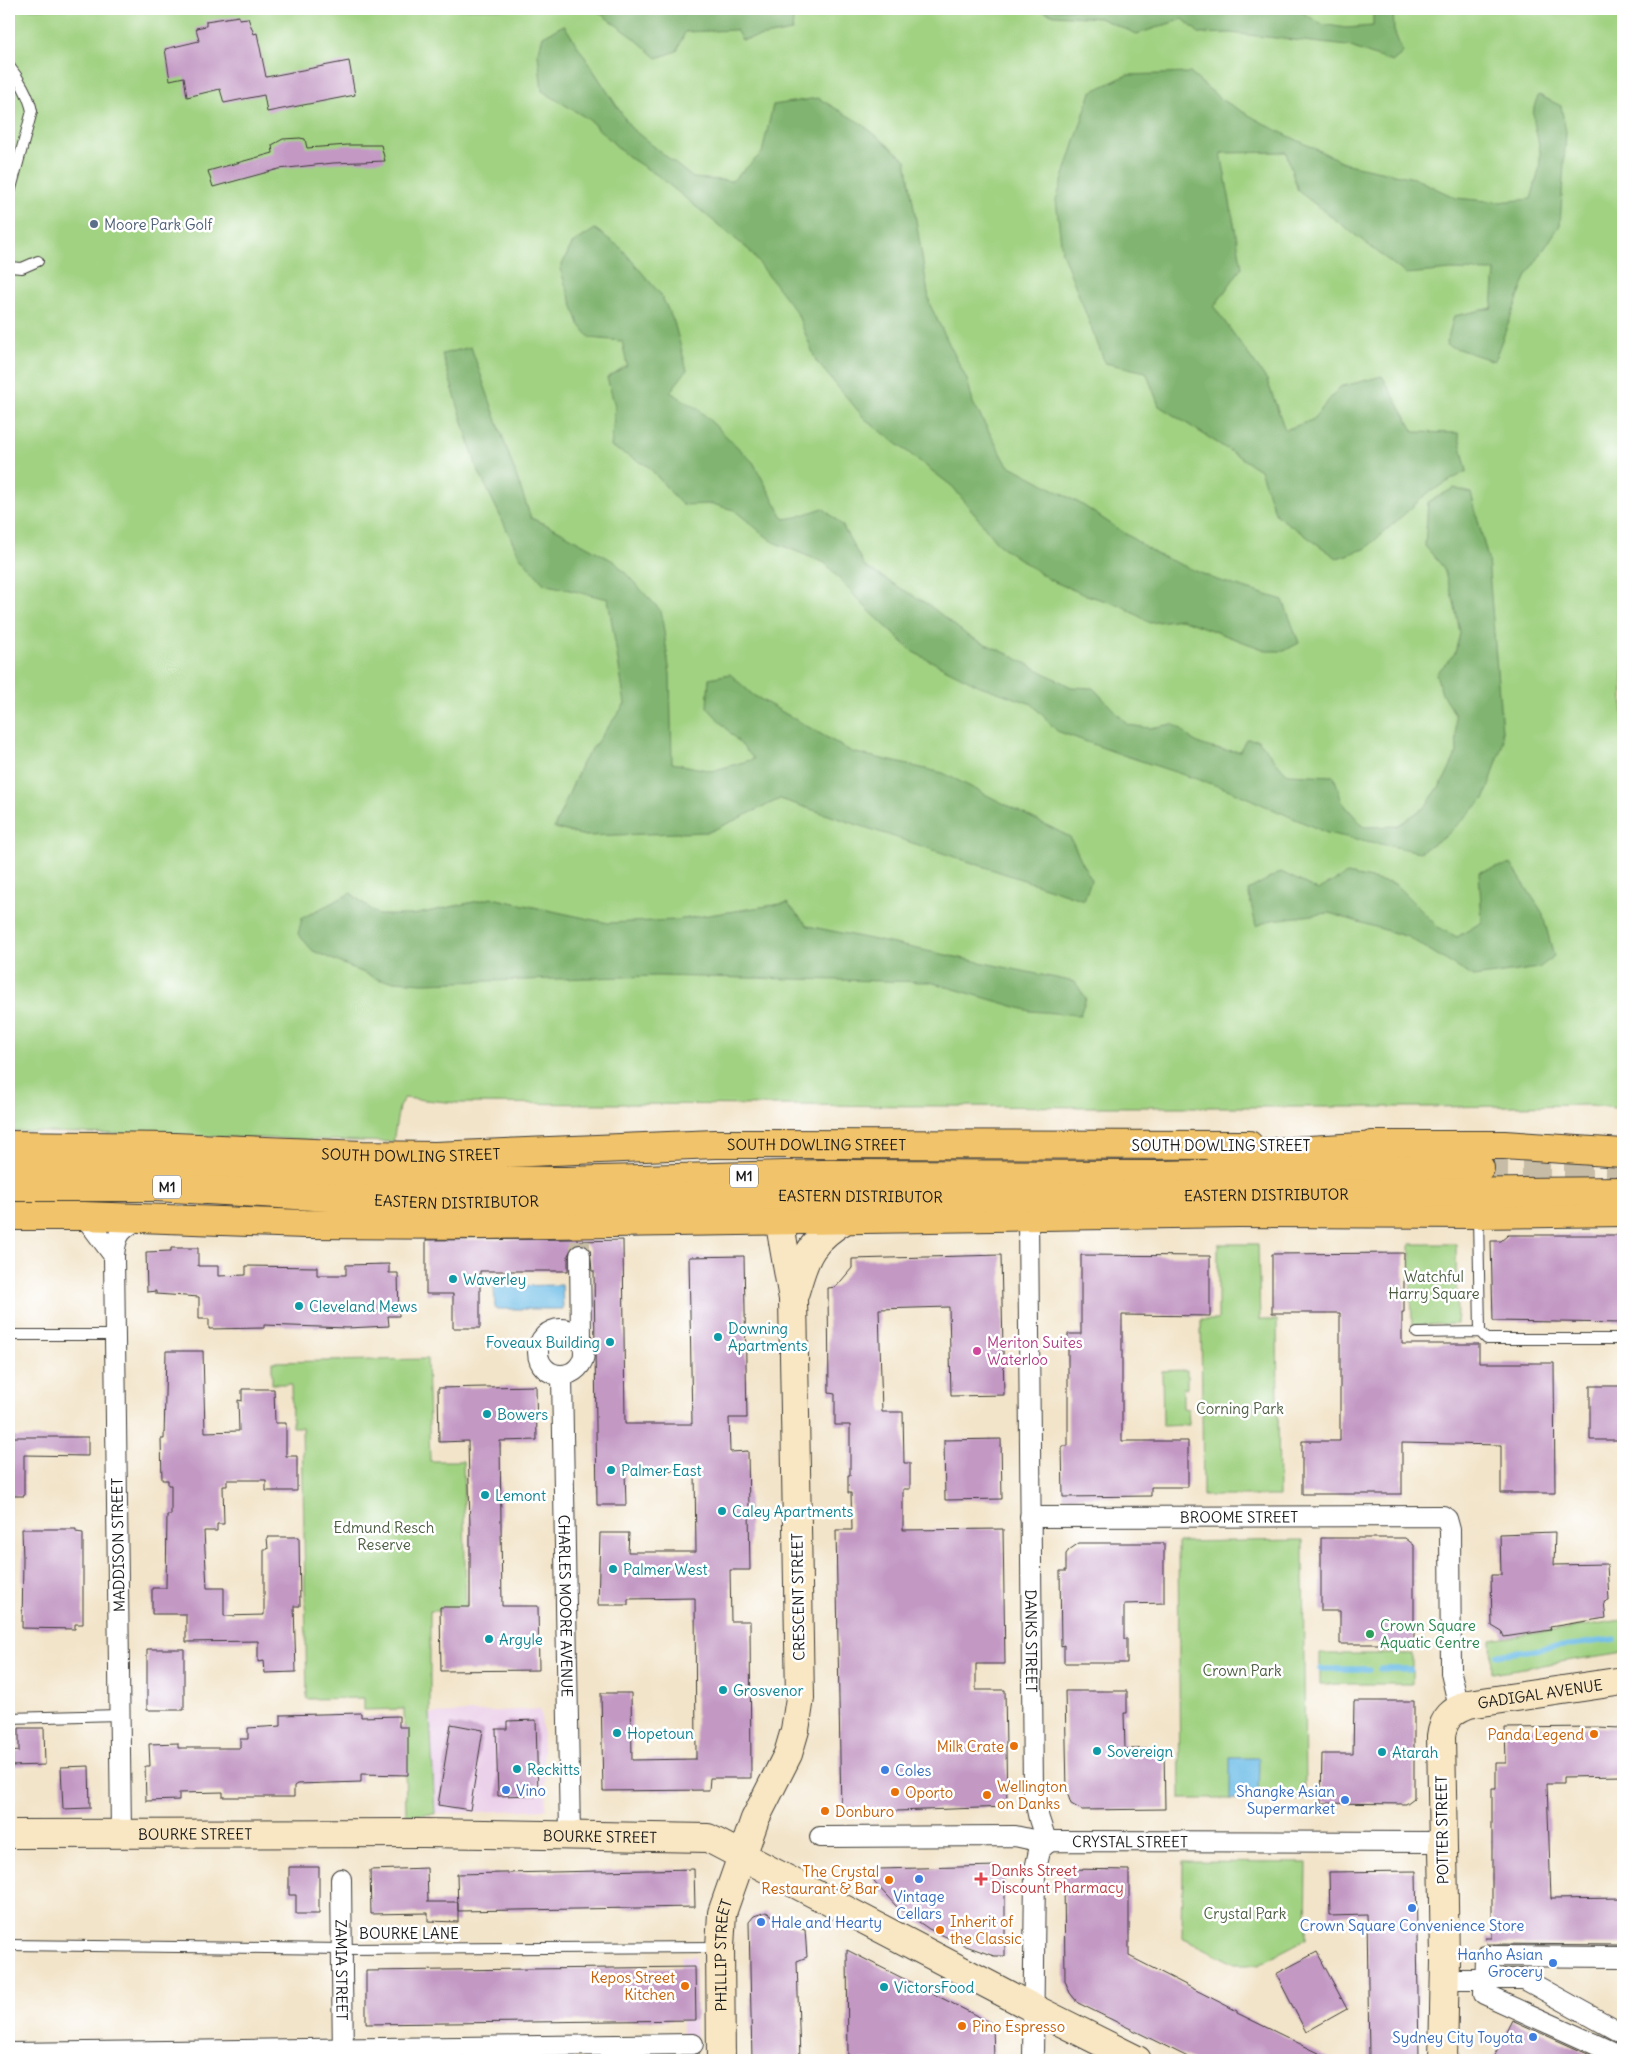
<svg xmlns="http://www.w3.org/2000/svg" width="1632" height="2069" font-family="Delius,sans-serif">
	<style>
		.built { fill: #ecd1ea }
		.green { fill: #a1d282; stroke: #5e774f }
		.forest { fill: #80b470; stroke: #4e6846 }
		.water { fill: #6cbce7; stroke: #446c82 }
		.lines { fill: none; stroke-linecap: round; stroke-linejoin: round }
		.stream { stroke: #6cbce7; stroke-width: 5.5 }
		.building { fill: #c399c4 }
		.street-tunnel { stroke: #c7bca6; stroke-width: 20; stroke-dasharray: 20 10; stroke-linecap: butt }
		.highway-tunnel { stroke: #c7bca6; stroke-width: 28; stroke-dasharray: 28 14; stroke-linecap: butt }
		.lane-casing { stroke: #3c3a36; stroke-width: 12 }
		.street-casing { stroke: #3c3a36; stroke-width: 22 }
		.secondary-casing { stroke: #3c3a36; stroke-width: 30 }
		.primary-casing { stroke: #3c3a36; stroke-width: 30 }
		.highway-casing { stroke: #3c3a36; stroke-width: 30 }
		.lane { stroke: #fff; stroke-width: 10 }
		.street { stroke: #fff; stroke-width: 20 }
		.secondary { stroke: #f9e7c3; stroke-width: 28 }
		.primary { stroke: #f1c36a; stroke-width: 28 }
		.highway { stroke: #f1c36a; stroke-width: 28 }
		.service-dot { fill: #5c6f8a; stroke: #fff; stroke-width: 2 }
		.culture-dot { fill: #0f9aa8; stroke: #fff; stroke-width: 2 }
		.hotel-dot { fill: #d1479c; stroke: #fff; stroke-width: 2 }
		.leisure-dot { fill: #2e9e5b; stroke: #fff; stroke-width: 2 }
		.food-dot { fill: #e8710a; stroke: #fff; stroke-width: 2 }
		.shop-dot { fill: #3f7fe0; stroke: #fff; stroke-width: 2 }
		.health-dot { fill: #e0444e; stroke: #fff; stroke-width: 2 }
		.labels { text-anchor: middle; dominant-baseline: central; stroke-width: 5; stroke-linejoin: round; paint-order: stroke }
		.shield { fill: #fff; stroke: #606060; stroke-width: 1 }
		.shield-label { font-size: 14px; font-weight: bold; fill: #1c1c1c }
		.service-label { font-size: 15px; fill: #4e5e75; stroke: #fff; text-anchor: start }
		.street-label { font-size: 15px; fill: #1c1c1c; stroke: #fff }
		.park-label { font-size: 15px; fill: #4b5c40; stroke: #fff }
		.culture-label { font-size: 15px; fill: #0d838f; stroke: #fff; text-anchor: start }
		.hotel-label { font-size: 15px; fill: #b23c85; stroke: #fff; text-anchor: start }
		.leisure-label { font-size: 15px; fill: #27864d; stroke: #fff; text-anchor: start }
		.food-label { font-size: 15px; fill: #c56008; stroke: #fff; text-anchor: start }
		.shop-label { font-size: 15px; fill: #366cbe; stroke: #fff; text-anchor: start }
		.health-label { font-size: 15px; fill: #be3a42; stroke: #fff; text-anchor: start }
	</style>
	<rect width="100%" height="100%" fill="#fff"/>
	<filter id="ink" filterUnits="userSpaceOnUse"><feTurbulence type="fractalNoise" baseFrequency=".02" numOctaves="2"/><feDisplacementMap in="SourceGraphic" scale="10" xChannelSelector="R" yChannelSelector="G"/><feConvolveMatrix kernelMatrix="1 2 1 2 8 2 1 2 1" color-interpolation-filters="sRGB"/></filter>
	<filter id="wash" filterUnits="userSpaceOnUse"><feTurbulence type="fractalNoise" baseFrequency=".0096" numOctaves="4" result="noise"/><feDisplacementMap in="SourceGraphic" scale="20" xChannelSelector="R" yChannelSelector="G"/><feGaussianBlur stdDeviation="1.12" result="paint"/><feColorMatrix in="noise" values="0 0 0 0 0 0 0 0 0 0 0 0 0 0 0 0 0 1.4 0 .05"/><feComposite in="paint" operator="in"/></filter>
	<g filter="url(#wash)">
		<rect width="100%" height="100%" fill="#f2e4c9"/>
		<path class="built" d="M541 1709 546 1809 435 1814 430 1714Z
			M681 1956H695L696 2037H682Z"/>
		<path class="green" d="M9 9H1623V1109L1591 1105 1428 1107H1102L457 1103 404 1098 399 1107 393 1142 9 1131Z
			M1218 1244H1258L1260 1320H1277L1279 1496H1203L1201 1320H1218Z
			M1410 1244H1456L1457 1324 1412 1325Z
			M427 1359 430 1461H463L466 1611H430V1714L435 1814 406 1815 404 1709 364 1710V1698L307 1699 302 1427H292L291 1384H272V1362Z
			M1187 1370V1388H1183V1408L1188 1409 1189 1425 1163 1426 1162 1371Z
			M1303 1540 1305 1799H1180L1178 1542Z
			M1623 1620V1652L1492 1673 1491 1640Z
			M1320 1654H1412V1684H1320Z
			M1183 1862 1307 1863 1306 1939 1258 1964H1235L1182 1937Z"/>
		<path class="forest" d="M594 9H796L794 10 792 31 742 40 736 30 685 32 677 51 657 58 633 37Z
			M1036 9H1297L1321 24 1346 28 1373 26V9H1393L1394 31 1403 53 1392 62 1348 46 1230 33 1200 34 1183 19 1137 34 1099 18 1055 15Z
			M564 25 631 128 693 178 732 181 762 153 773 105 818 98 862 124 906 160 930 305 968 382 973 403 1007 464 1081 504 1156 554 1217 580 1283 600 1299 643 1284 651H1268L1181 619 1150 623 1122 606 1083 594 1050 580 999 545 953 487 865 419 816 361 797 313 749 250 657 175 627 156 588 119 542 91 538 54 543 36Z
			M1190 73 1222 100 1272 128 1347 164 1414 178 1456 198 1498 202 1531 199C1535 184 1541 168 1540 152 1538 131 1527 115 1539 95L1561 106 1566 132 1560 225 1527 275 1494 361 1446 345 1454 316 1492 308 1495 271 1451 270 1406 274 1298 191 1286 152 1221 153 1242 267 1214 307 1267 380 1285 430 1312 420 1340 387 1382 376 1414 432 1458 433 1467 471 1428 493 1365 549 1337 558 1276 515 1260 470 1159 406 1146 372 1105 363 1062 252 1056 200 1091 92 1127 75Z
			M595 229 621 248 661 295 674 322 687 370 670 392 697 408 753 462 784 519 797 517 823 508 842 525 865 567 929 605 968 636 1008 654 1071 687 1093 688 1128 725 1150 728 1173 724C1181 728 1187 736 1194 741 1208 749 1225 751 1240 751L1246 739 1258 740 1287 774 1334 776 1342 802 1364 827 1397 826 1425 807 1444 780 1457 752 1455 714 1442 694 1436 674 1455 653 1460 633 1454 602 1443 567 1425 546 1428 502 1454 488 1471 493 1488 559 1503 743 1485 798 1446 836 1420 852 1327 833 1227 789 1120 754 1057 731 1032 704 980 686 913 652 861 603 825 563 773 542 734 510 712 504 682 505 648 466 611 447 615 406 607 378 627 365 622 341 590 338 579 324 560 269 572 244Z
			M471 347 531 518 558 530 615 562 661 611 670 674 672 763 712 771 754 759 707 707 709 678 730 674 753 695 852 752 943 773 1070 837 1091 880 1084 900 780 799 709 832 585 836 554 828 583 761 625 704 608 599 544 584 519 555 477 468 442 354Z
			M1511 864 1542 912 1554 956 1539 968 1473 977 1408 937 1329 913 1272 920 1256 926 1248 890 1281 872 1318 890 1347 874 1395 884 1438 927 1457 937 1482 922 1479 872Z
			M351 893 378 915H413L492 898 608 923 676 920 787 903 808 926 1075 982 1086 998 1080 1015 1030 1011 930 982 656 976 423 983 380 980 313 951 298 934 302 918Z"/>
		<path class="water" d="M562 1285 563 1309H495L494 1286Z
			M1230 1758H1259L1258 1799H1230Z"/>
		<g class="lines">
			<path class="stream" d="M1497 1655 1615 1639
				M1320 1669H1369
				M1380 1669H1410"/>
		</g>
		<g id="blocks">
			<path class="building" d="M239 16V19L248 18 254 34 257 33 266 77 349 61 355 95 267 112 264 95 224 103 220 89 187 97 184 77 170 80 165 49 199 41 196 28 206 26V21Z
				M300 138 305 139 307 148 348 145H381L385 161 333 163 279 169 213 187 208 171 273 153 272 145 283 139Z
				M1508 1235H1623V1323L1493 1321 1491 1241H1501Z
				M577 1239V1241L623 1240 625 1424H692L689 1257 744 1256 747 1418H729L730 1452 748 1451 750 1570H730L731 1621H750L751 1778H710L709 1790 603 1791 601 1693H631L632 1760 696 1759 695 1598 628 1599V1605H598L600 1533H629L628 1552H696L695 1470 625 1471 626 1505H597L594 1271H592L590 1249 585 1244 579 1243 574 1245 568 1255V1271H480V1328H453V1294H426V1240Z
				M171 1248H198V1266H218V1276L246 1275V1266L317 1267V1275H346V1265L389 1264V1273H398L399 1316H388L389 1326 347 1328 264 1325V1328L209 1329V1319H199V1297L156 1294V1291L147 1292 146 1252 171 1251Z
				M1404 1253V1312H1402V1344H1479V1363H1554L1555 1493H1501V1445L1402 1443V1494H1302V1441H1340V1313H1272V1254Z
				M1001 1255 1004 1395 951 1396 949 1307 879 1309 882 1412H903L904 1463H910V1489H903V1530L1003 1529 1005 1664H976V1690H1005L1007 1807 841 1813 836 1530H852L851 1493H848V1475H850V1425H835V1394L829 1393 828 1288 836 1287 852 1268V1259Z
				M1081 1255 1210 1256V1316L1122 1315V1441H1188V1487H1151V1496L1063 1497 1062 1446H1068V1334H1081Z
				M166 1351H203L205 1432 239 1431 238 1400 242 1401V1389H274L275 1423H286V1456H297V1491H266V1480H227V1486H223L224 1524H217V1531H204L207 1588H224V1616L264 1615V1549H268L267 1537H299L300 1606H294L296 1672 265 1673 264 1661 258 1662V1641L186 1642V1614H152V1588H166L167 1515H171V1485H168V1480H162L161 1439H164Z
				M536 1386 537 1440 500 1441 502 1606H538L539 1670 441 1671 440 1607H470V1528L468 1441 439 1442 438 1388Z
				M1590 1386H1623V1440H1590Z
				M9 1437H88V1456L24 1455V1496H9Z
				M1001 1439 1002 1499 945 1500 944 1440Z
				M22 1529H76V1532L83 1533V1624H75V1629L22 1628 23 1559Z
				M1555 1532 1554 1565 1607 1564 1609 1601 1604 1602 1606 1618 1550 1627 1551 1630 1504 1637 1502 1632 1492 1626 1491 1575H1501L1500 1534Z
				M1321 1538H1405L1414 1545V1644H1340V1611H1321Z
				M1079 1543H1164V1603L1124 1604V1639H1127V1663H1064V1645L1061 1646 1060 1571H1066V1554L1069 1550Z
				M147 1649H184V1710H147Z
				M1065 1691H1127V1713H1124L1125 1749 1164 1748 1165 1809 1082 1810 1071 1804 1067 1792Z
				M1354 1701H1414V1798L1406 1804 1321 1803 1322 1754H1353Z
				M361 1713V1717L399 1716V1727H408V1775L361 1774V1782L297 1784 294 1786V1797H223V1792L179 1793V1800L146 1801 145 1766H150L149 1744 178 1743V1748H240V1739H248V1728L281 1726V1715Z
				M536 1720 538 1795 498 1796 496 1729H507V1721Z
				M451 1724 483 1730 470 1810 438 1805Z
				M1597 1727 1621 1728V1732H1623V1776L1563 1777V1784H1547L1551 1899 1623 1898V1945L1487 1944 1486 1938H1492V1788H1496V1763H1506L1505 1728Z
				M19 1728H44L45 1765 9 1766V1752L19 1751Z
				M89 1766 90 1808 63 1809 61 1767Z
				M997 1866 1005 1874V1956H994L966 1946 929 1929 897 1907 875 1883 873 1877V1870L880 1869Z
				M289 1867H319V1914H296V1895H289Z
				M427 1868 428 1902H458V1922L428 1921V1913L371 1914 370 1870Z
				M694 1869 695 1907 458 1911 457 1874Z
				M1070 1869 1129 1870V1956L1237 2011V2013L1333 2060H1194L1078 2003 1070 1993 1065 1981 1064 1876Z
				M1416 1871 1419 2057 1369 2058 1367 1915 1330 1916 1329 1872Z
				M766 1912 790 1926 805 1930 807 1957 797 1961 800 2060H752L749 1922 754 1916Z
				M847 1950 993 2024 994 2060H848Z
				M1317 1952 1347 2009 1306 2032 1276 1974Z
				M695 1967 696 2020 366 2024V1971Z
				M1512 2020 1601 2060H1492Z"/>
		</g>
	</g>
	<g filter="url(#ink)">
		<use href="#blocks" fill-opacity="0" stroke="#3c3a36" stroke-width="1"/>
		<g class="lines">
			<path class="street-tunnel" d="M580 1241V1255"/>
			<path class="highway-tunnel" d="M1480 1168 1623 1170"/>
			<defs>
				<path id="lane" d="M9 66C19 78 29 96 32 111L9 196
					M9 267 22 268 38 261
					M1478 1215 1480 1332
					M1417 1333 1480 1332 1487 1339H1623
					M9 1335H115
					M9 1718 119 1715
					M9 1945 342 1949 720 1947"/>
				<g id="street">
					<path id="s1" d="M1028 1215 1033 1791 1039 1819 1047 1843"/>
					<path d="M84 1216 114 1256"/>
					<path d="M580 1255 581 1339"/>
					<circle cx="561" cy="1352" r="23"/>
					<path id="s2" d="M562 1376 570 1835"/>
					<path id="s3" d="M1030 1517 1443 1516 1447 1519 1450 1530 1451 1673 1459 1708"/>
					<path d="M121 1833 114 1256C116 1233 121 1229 141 1218"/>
					<path id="s4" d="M820 1837 1015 1836 1047 1843 1053 1841 1442 1842"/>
					<path id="s5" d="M341 1879 343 2060"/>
					<path d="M1623 1957 1485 1956 1484 1994 1623 2057"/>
					<path d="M1445 1979H1524L1616 2030"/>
					<path d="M9 2053 693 2044"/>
					<path d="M1033 2060 1035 1869 1039 1851 1047 1843"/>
				</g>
				<g id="secondary">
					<path d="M794 1295C806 1255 810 1240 848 1218"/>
					<path id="s6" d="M9 1834 424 1833 708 1838 1033 2008 1137 2060"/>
					<path id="s7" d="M721 2060 720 1947 722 1913 755 1819 788 1754 795 1730 800 1698 793 1299 779 1219"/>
					<path id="s8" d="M1443 2060 1445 1960 1441 1736C1443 1718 1453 1710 1469 1704L1623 1681"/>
				</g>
				<g id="primary">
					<path id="s9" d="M9 1145 174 1147 362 1155 435 1156 715 1144 1249 1145"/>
					<path d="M1372 1145H1504L1623 1153"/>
					<path d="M9 1216H84L305 1224 483 1225 1238 1213 1478 1214 1623 1212"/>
				</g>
				<g id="highway">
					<path d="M1220 1155 1396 1145"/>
					<path d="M9 1165 148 1166 427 1180 565 1181 822 1174 1159 1175 1480 1168"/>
					<path id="s10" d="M9 1187H155L434 1203 768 1195 1007 1197 1623 1191"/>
				</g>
			</defs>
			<use href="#lane" class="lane-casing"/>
			<use href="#street" class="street-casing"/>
			<use href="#secondary" class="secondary-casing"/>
			<use href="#primary" class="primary-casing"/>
			<use href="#highway" class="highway-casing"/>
			<use href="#lane" class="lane"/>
			<use href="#street" class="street"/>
			<use href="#secondary" class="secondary"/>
			<use href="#primary" class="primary"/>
			<use href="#highway" class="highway"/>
		</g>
	</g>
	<circle class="service-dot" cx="94" cy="224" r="5"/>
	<g class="culture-dot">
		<circle cx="453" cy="1279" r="5"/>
		<circle cx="299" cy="1306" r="5"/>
		<circle cx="718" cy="1337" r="5"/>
		<circle cx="610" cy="1342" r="5"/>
		<circle cx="487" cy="1414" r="5"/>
		<circle cx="611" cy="1470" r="5"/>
		<circle cx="485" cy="1495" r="5"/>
		<circle cx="722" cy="1511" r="5"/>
		<circle cx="613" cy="1569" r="5"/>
		<circle cx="489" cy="1639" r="5"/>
		<circle cx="723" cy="1690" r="5"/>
		<circle cx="617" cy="1733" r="5"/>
		<circle cx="1097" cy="1751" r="5"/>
		<circle cx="1382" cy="1752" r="5"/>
		<circle cx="517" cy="1769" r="5"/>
		<circle cx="884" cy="1987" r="5"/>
	</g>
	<circle class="hotel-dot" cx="977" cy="1351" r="5"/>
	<circle class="leisure-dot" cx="1370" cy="1634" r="5"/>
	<g class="food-dot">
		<circle cx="1594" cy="1734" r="5"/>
		<circle cx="1014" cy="1746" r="5"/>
		<circle cx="895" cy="1792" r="5"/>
		<circle cx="987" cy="1795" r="5"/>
		<circle cx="825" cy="1811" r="5"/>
		<circle cx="889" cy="1880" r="5"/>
		<circle cx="940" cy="1930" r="5"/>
		<circle cx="685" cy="1986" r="5"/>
		<circle cx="962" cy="2026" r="5"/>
	</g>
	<g class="shop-dot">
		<circle cx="885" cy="1770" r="5"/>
		<circle cx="506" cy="1790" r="5"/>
		<circle cx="1345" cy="1800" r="5"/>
		<circle cx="919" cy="1879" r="5"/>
		<circle cx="1412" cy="1908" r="5"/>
		<circle cx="761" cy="1922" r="5"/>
		<circle cx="1553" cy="1963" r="5"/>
		<circle cx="1533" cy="2037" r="5"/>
	</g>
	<path class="health-dot" d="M978.5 1871.5h5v5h5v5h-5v5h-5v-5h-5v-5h5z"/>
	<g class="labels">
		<g class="shield">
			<rect x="730" y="1164.5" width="28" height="23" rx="4"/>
			<rect x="153" y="1175.5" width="28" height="23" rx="4"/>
		</g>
		<g class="shield-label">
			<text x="744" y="1176">M1</text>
			<text x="167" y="1187">M1</text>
		</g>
		<g class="service-label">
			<text x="104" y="224">Moore Park Golf</text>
		</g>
		<g class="street-label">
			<text stroke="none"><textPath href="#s9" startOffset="808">SOUTH DOWLING STREET</textPath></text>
			<text x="1221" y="1145">SOUTH DOWLING STREET</text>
			<text stroke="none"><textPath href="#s9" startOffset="402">SOUTH DOWLING STREET</textPath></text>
			<text stroke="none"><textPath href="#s10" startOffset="1258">EASTERN DISTRIBUTOR</textPath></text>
			<text stroke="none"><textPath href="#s10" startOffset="852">EASTERN DISTRIBUTOR</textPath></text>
			<text stroke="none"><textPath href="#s10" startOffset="448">EASTERN DISTRIBUTOR</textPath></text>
			<text stroke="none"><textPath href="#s3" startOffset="209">BROOME STREET</textPath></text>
			<text transform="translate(118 1545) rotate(-91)">MADDISON STREET</text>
			<text transform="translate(798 1597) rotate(-91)">CRESCENT STREET</text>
			<text stroke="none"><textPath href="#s2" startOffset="230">CHARLES MOORE AVENUE</textPath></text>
			<text stroke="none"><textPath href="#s1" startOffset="426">DANKS STREET</textPath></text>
			<text stroke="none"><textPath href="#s8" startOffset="441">GADIGAL AVENUE</textPath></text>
			<text transform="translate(1442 1830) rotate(-91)">POTTER STREET</text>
			<text stroke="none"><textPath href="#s6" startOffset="186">BOURKE STREET</textPath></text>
			<text stroke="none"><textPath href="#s6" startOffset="591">BOURKE STREET</textPath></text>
			<text stroke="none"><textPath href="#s4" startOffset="311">CRYSTAL STREET</textPath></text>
			<text x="409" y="1933">BOURKE LANE</text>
			<text stroke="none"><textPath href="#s7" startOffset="105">PHILLIP STREET</textPath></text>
			<text stroke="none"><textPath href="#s5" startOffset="91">ZAMIA STREET</textPath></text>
		</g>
		<g class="park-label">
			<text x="1434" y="1276">Watchful<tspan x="1434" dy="17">Harry Square</tspan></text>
			<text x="1240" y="1408">Corning Park</text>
			<text x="384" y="1527">Edmund Resch<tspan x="384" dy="17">Reserve</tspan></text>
			<text x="1242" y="1670">Crown Park</text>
			<text x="1245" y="1913">Crystal Park</text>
		</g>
		<g class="culture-label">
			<text x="463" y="1279">Waverley</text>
			<text x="309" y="1306">Cleveland Mews</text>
			<text x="728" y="1328">Downing<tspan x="728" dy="17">Apartments</tspan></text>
			<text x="600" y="1342" text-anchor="end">Foveaux Building</text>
			<text x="497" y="1414">Bowers</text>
			<text x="621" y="1470">Palmer East</text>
			<text x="495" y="1495">Lemont</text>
			<text x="732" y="1511">Caley Apartments</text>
			<text x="623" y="1569">Palmer West</text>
			<text x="499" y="1639">Argyle</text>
			<text x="733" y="1690">Grosvenor</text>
			<text x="627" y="1733">Hopetoun</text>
			<text x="1107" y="1751">Sovereign</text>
			<text x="1392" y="1752">Atarah</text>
			<text x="527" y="1769">Reckitts</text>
			<text x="894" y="1987">VictorsFood</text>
		</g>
		<g class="hotel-label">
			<text x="987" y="1342">Meriton Suites<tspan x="987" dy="17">Waterloo</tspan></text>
		</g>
		<g class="leisure-label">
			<text x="1380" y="1625">Crown Square<tspan x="1380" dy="17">Aquatic Centre</tspan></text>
		</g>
		<g class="food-label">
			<text x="1584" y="1734" text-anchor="end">Panda Legend</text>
			<text x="1004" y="1746" text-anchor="end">Milk Crate</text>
			<text x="997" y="1786">Wellington<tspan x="997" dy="17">on Danks</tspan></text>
			<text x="905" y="1792">Oporto</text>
			<text x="835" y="1811">Donburo</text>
			<text x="879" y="1871" text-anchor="end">The Crystal<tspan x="879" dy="17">Restaurant &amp; Bar</tspan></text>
			<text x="950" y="1921">Inherit of<tspan x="950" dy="17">the Classic</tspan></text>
			<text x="675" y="1977" text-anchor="end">Kepos Street<tspan x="675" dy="17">Kitchen</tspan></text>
			<text x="972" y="2026">Pino Espresso</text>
		</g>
		<g class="shop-label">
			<text x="895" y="1770">Coles</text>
			<text x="516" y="1790">Vino</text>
			<text x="1335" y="1791" text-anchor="end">Shangke Asian<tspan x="1335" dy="17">Supermarket</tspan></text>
			<text x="919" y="1896" text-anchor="middle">Vintage<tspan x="919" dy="17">Cellars</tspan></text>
			<text x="771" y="1922">Hale and Hearty</text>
			<text x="1412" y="1925" text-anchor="middle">Crown Square Convenience Store</text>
			<text x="1543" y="1954" text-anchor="end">Hanho Asian<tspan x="1543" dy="17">Grocery</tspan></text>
			<text x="1523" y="2037" text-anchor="end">Sydney City Toyota</text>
		</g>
		<g class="health-label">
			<text x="991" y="1870">Danks Street<tspan x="991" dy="17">Discount Pharmacy</tspan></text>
		</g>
	</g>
	<rect width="1632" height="2069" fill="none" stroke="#fff" stroke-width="30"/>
</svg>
